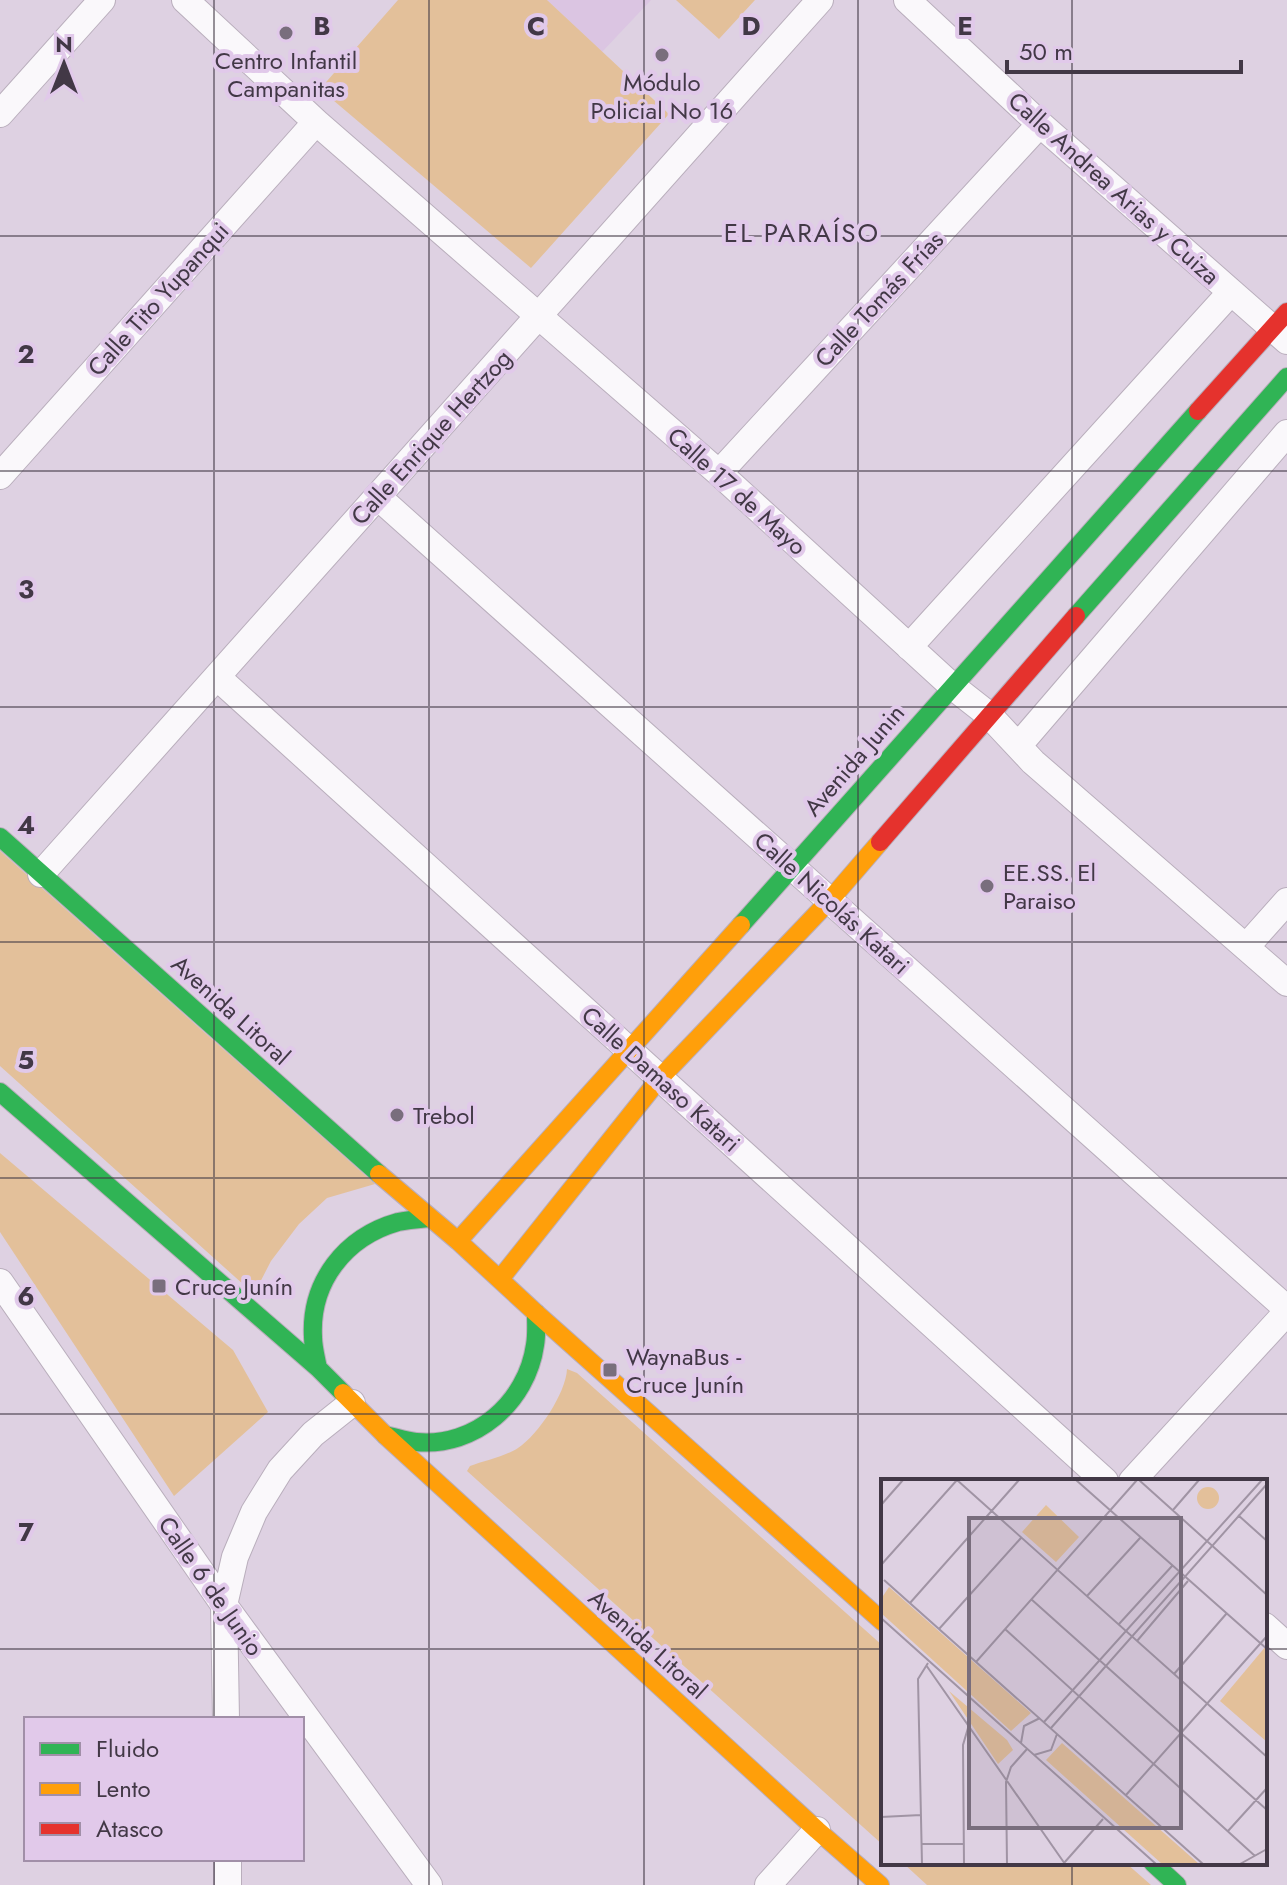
<svg xmlns="http://www.w3.org/2000/svg" width="1287" height="1885" font-family="Jost,sans-serif">
	<style>
		.built { fill: #dbc5e2 }
		.green { fill: #e3c09a }
		.lines { fill: none; stroke-linecap: round; stroke-linejoin: round }
		.street-casing { stroke: #b9aebc; stroke-width: 28 }
		.fast-casing { stroke: #b9aebc; stroke-width: 20 }
		.slow-casing { stroke: #b9aebc; stroke-width: 20 }
		.jam-casing { stroke: #b9aebc; stroke-width: 20 }
		.street { stroke: #faf8fb; stroke-width: 26 }
		.fast { stroke: #30b455; stroke-width: 18 }
		.slow { stroke: #ff9f0a; stroke-width: 18 }
		.jam { stroke: #e5322d; stroke-width: 18 }
		.grid { fill: none; stroke: #423846; stroke-width: 2; stroke-opacity: 0.55 }
		.poi-dot { fill: #796e7d; stroke: #e1c9ea; stroke-width: 3 }
		.labels { text-anchor: middle; dominant-baseline: central; stroke-width: 8; stroke-linejoin: round; paint-order: stroke }
		.poi-label { font-size: 24px; fill: #423846; stroke: #e1c9ea; text-anchor: start }
		.street-label { font-size: 24px; fill: #423846; stroke: #e1c9ea }
		.neighbourhood-label { font-size: 26px; letter-spacing: 2px; fill: #423846; stroke: #e1c9ea }
		.inset-road { fill: none; stroke: #a094a4; stroke-width: 2 }
		.view { fill: #796e7d; fill-opacity: 0.15; stroke: #796e7d; stroke-width: 4 }
		.inset-edge { fill: none; stroke: #423846; stroke-width: 4 }
		.grid-label { font-size: 26px; text-anchor: middle; font-weight: bold; fill: #423846; stroke: #e1c9ea; stroke-width: 8; stroke-linejoin: round; paint-order: stroke }
	</style>
	<rect width="100%" height="100%" fill="#ded1e2"/>
	<path class="built" d="M547 0H651L602 52Z"/>
	<path class="green" d="M398 0H547L669 114 531 268 320 89Z
		M676 0H755L719 39Z
		M0 851 375 1184 327 1198 299 1224 271 1261 254 1294 0 1066Z
		M0 1153 233 1350 268 1412 174 1496 0 1232Z
		M567 1369 577 1373 883 1646V1845L467 1471 470 1466C484 1461 506 1456 518 1448 538 1435 566 1393 567 1369Z
		M903 1863H1126L1151 1885H927Z"/>
	<g class="lines">
		<defs>
			<path id="street" d="M185 0 316 122 719 473 952 686 989 715 1033 762 1287 983
				M907 0 1040 124 1287 341
				M0 114 102 0
				M719 473 1040 124
				M0 476 316 122
				M378 497 1287 1309
				M909 647 1231 292
				M217 677 1105 1481
				M1018 746 1287 433
				M41 874 820 0
				M1246 947 1287 901
				M0 1282 224 1605 429 1885
				M1132 1481 1287 1312
				M1265 1626 1287 1646
				M226 1719 224 1605 235 1557 254 1512 280 1470 313 1434 352 1403
				M228 1859V1885
				M768 1885 817 1830"/>
			<path id="fast" d="M1076 616 1287 377
				M0 837 379 1174
				M741 925 1198 411
				M0 1092 318 1368 343 1393
				M318 1368C316 1358 313 1347 313 1337 310 1282 345 1237 398 1222 408 1220 419 1219 429 1218
				M385 1435C395 1437 406 1441 416 1442 475 1448 527 1402 535 1345 537 1334 536 1323 536 1313
				M1153 1863 1177 1885"/>
			<path id="slow" d="M379 1174 458 1241 536 1313 883 1622
				M458 1241 741 925
				M500 1279 660 1078 830 900 880 842
				M343 1393 385 1435 817 1830 880 1885"/>
			<path id="jam" d="M1198 411 1287 312
				M880 842 1076 616"/>
		</defs>
		<use href="#street" class="street-casing"/>
		<use href="#fast" class="fast-casing"/>
		<use href="#slow" class="slow-casing"/>
		<use href="#jam" class="jam-casing"/>
		<use href="#street" class="street"/>
		<use href="#fast" class="fast"/>
		<use href="#slow" class="slow"/>
		<use href="#jam" class="jam"/>
	</g>
	<path class="grid" d="M214 0V1719M429 0V1885M644 0V1885M858 0V1885M1072 0V1481M0 236H1287M0 471H1287M0 707H1287M0 942H1287M0 1178H1287M0 1414H1287M0 1649H883M1265 1649H1287M214 1859V1885M1072 1863V1885"/>
	<g class="poi-dot">
		<circle cx="286" cy="33" r="8"/>
		<circle cx="662" cy="55" r="8"/>
		<circle cx="987" cy="886" r="8"/>
		<circle cx="397" cy="1115" r="8"/>
		<rect x="151" y="1278" width="16" height="16" rx="4"/>
		<rect x="602" y="1362" width="16" height="16" rx="4"/>
	</g>
	<g class="labels">
		<g class="poi-label">
			<text x="286" y="60" text-anchor="middle">Centro Infantil<tspan x="286" dy="28">Campanitas</tspan></text>
			<text x="662" y="82" text-anchor="middle">Módulo<tspan x="662" dy="28">Policial No 16</tspan></text>
			<text x="1003" y="872">EE.SS. El<tspan x="1003" dy="28">Paraiso</tspan></text>
			<text x="413" y="1115">Trebol</text>
			<text x="175" y="1286">Cruce Junín</text>
			<text x="626" y="1356">WaynaBus -<tspan x="626" dy="28">Cruce Junín</tspan></text>
		</g>
		<g class="street-label">
			<text transform="translate(1114 188) rotate(42)">Calle Andrea Arias y Cuiza</text>
			<text transform="translate(158 299) rotate(-48)">Calle Tito Yupanqui</text>
			<text transform="translate(879 299) rotate(-47)">Calle Tomás Frías</text>
			<text transform="translate(431 437) rotate(-48)">Calle Enrique Hertzog</text>
			<text transform="translate(737 491) rotate(42)">Calle 17 de Mayo</text>
			<text transform="translate(854 760) rotate(-49)">Avenida Junin</text>
			<text transform="translate(832 903) rotate(42)">Calle Nicolás Katari</text>
			<text transform="translate(231 1010) rotate(42)">Avenida Litoral</text>
			<text transform="translate(661 1079) rotate(42)">Calle Damaso Katari</text>
			<text transform="translate(211 1586) rotate(55)">Calle 6 de Junio</text>
			<text transform="translate(648 1644) rotate(42)">Avenida Litoral</text>
		</g>
		<g class="neighbourhood-label">
			<text x="802" y="233">EL PARAÍSO</text>
		</g>
	</g>
	<g transform="translate(881 1479)">
		<rect width="386" height="386" fill="#ded1e2"/>
		<path d="M316 19a11 11 0 1 1 22 0a11 11 0 1 1-22 0ZM165 26 198 58 175 83 141 53ZM8 108 150 234 130 252 0 134V120ZM385 167 386 168V263L339 222ZM68 212 126 261 132 271 117 285ZM181 264 318 385H281L165 281Z" fill="#e3c09a"/>
		<path class="inset-road" d="M76 1 386 278M195 1 386 170M258 1 386 116M0 26 22 1M292 31 318 1M357 36 386 62M0 86 76 1M3 101 322 385M206 117 259 59M150 120 386 331M29 124 138 1M0 139 275 385M238 145 291 87M58 150 140 59M124 150 374 377M256 162 307 102M95 183 256 1M45 186 184 385M293 195 346 134M163 243 381 1M170 249 386 5M140 264 143 247 159 239M153 276 170 271 176 255M245 316 386 157M0 338 40 336M347 352 386 309M40 365H83M183 384 222 340M41 385 37 200 47 184M83 385 82 266 87 249M126 385 125 303 130 288 146 270M359 385 386 370"/>
		<path class="view" d="M88 39H300V349H88Z"/>
		<rect width="386" height="386" class="inset-edge"/>
	</g>
	<g class="grid-label">
		<text x="322" y="35">B</text>
		<text x="536" y="35">C</text>
		<text x="751" y="35">D</text>
		<text x="965" y="35">E</text>
		<text x="26" y="363">2</text>
		<text x="26" y="598">3</text>
		<text x="26" y="834">4</text>
		<text x="26" y="1069">5</text>
		<text x="26" y="1305">6</text>
		<text x="26" y="1541">7</text>
	</g>
	<rect x="24" y="1717" width="280" height="144" fill="#e1c9ea" stroke="#a18fa8" stroke-width="2"/>
	<rect x="40" y="1743" width="40" height="12" fill="#30b455" stroke="#a18fa8" stroke-width="2"/>
	<text x="96" y="1757" font-size="24" fill="#423846">Fluido</text>
	<rect x="40" y="1783" width="40" height="12" fill="#ff9f0a" stroke="#a18fa8" stroke-width="2"/>
	<text x="96" y="1797" font-size="24" fill="#423846">Lento</text>
	<rect x="40" y="1823" width="40" height="12" fill="#e5322d" stroke="#a18fa8" stroke-width="2"/>
	<text x="96" y="1837" font-size="24" fill="#423846">Atasco</text>
	<g transform="translate(64 64)" stroke="#e1c9ea" stroke-width="6" paint-order="stroke">
	<path d="M0-6L14 30L0 20L-14 30Z" fill="#423846"/>
	<text y="-12" font-size="22" font-weight="bold" text-anchor="middle" fill="#423846">N</text>
	</g>
	<path d="M1007 60v12h234v-12" fill="none" stroke="#423846" stroke-width="4"/>
	<text x="1019" y="60" font-size="24" fill="#423846" stroke="#e1c9ea" stroke-width="6" paint-order="stroke">50 m</text>
</svg>
